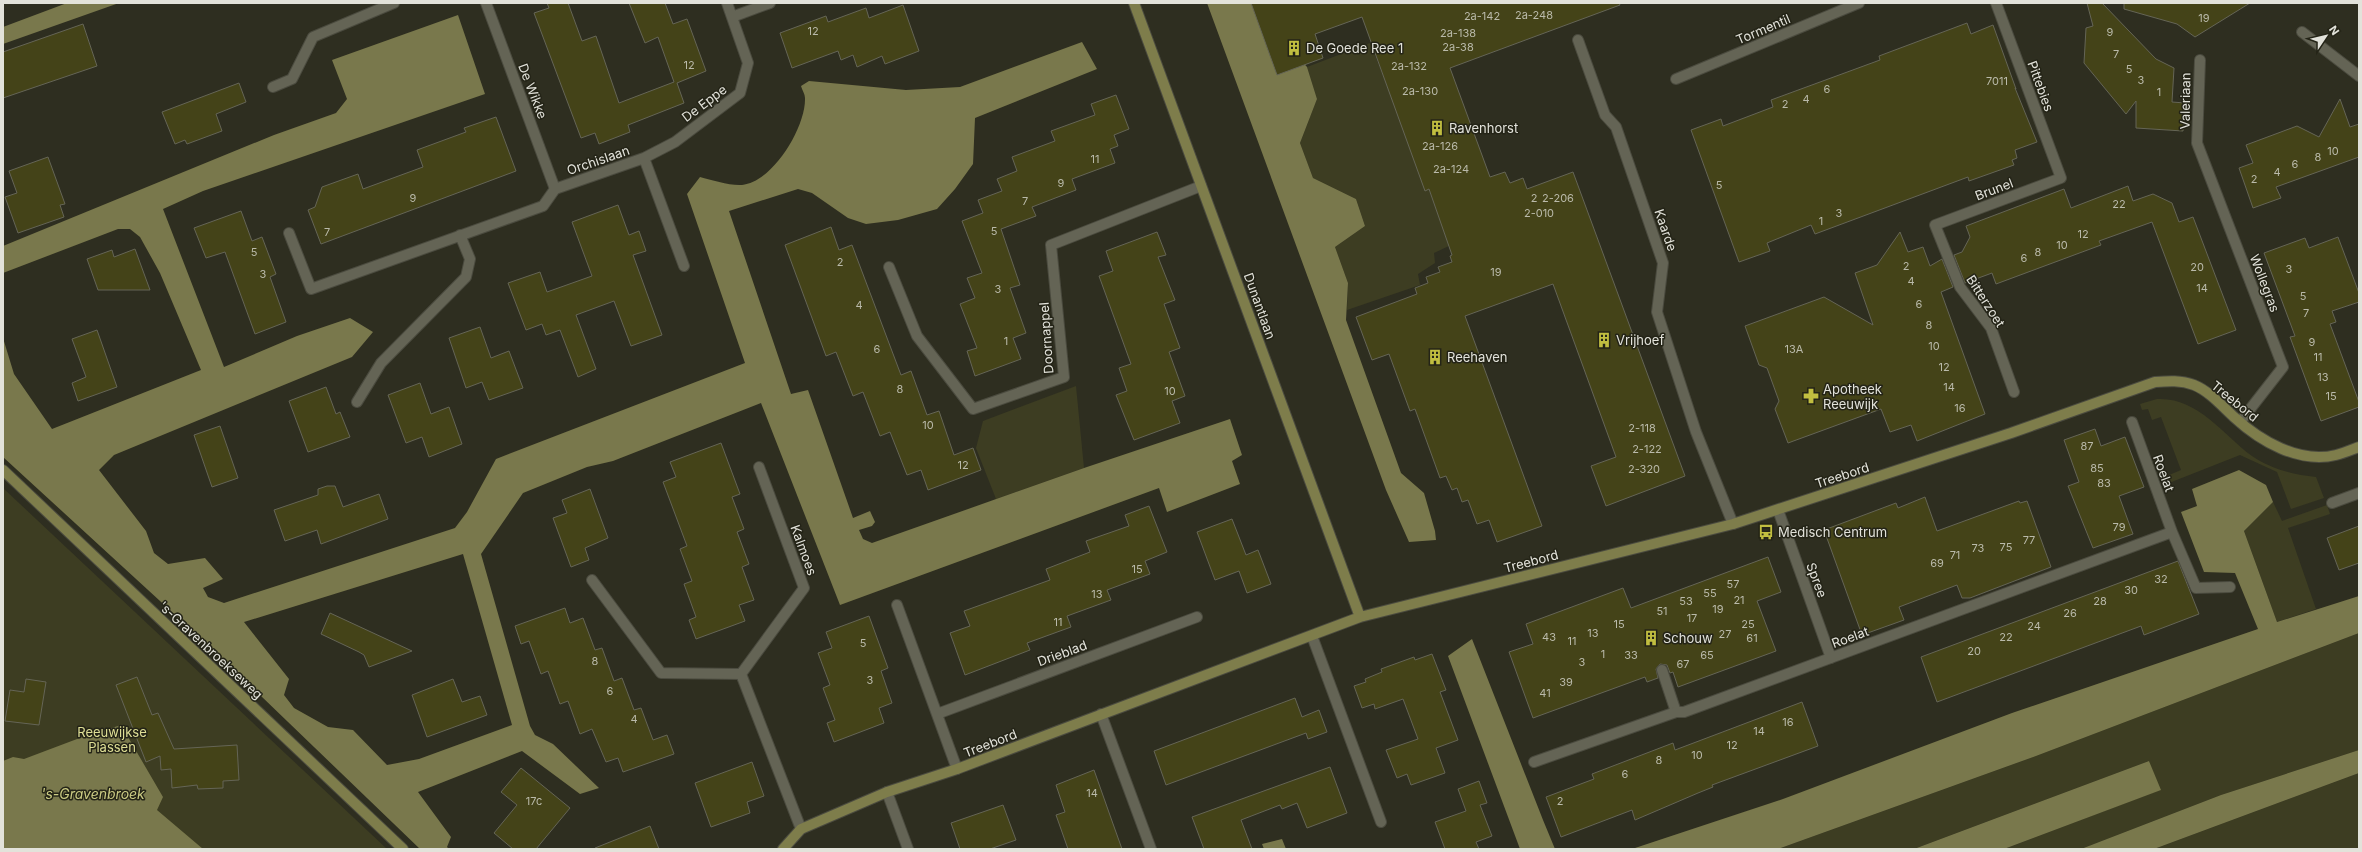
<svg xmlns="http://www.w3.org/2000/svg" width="2362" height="852" font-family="Inter,sans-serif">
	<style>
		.green { fill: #3d3d22 }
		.water { fill: #79784c; fill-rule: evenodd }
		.building { fill: #444318; stroke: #656556 }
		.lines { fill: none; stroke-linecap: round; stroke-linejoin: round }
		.lane-casing { stroke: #4b4b3f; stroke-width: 12 }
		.street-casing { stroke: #4b4b3f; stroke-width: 12 }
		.secondary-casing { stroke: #4b4b3f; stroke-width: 12 }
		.lane { stroke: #646455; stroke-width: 10 }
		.street { stroke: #646455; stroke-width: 10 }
		.secondary { stroke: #7e7d4b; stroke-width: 10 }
		.labels { text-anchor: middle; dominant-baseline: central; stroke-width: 3; stroke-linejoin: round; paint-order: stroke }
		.number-label { font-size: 11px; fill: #babaaa }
		.street-label { font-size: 13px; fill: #e2e2da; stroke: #242417 }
		.poi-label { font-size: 13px; fill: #e2e2da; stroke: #242417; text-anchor: start }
		.park-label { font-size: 13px; fill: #dfdf96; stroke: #242417 }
		.water-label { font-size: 14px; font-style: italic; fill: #cbcb83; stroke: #242417 }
	</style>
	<rect width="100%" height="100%" fill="#2e2e20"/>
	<path class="green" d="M1370 43 1451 245 1434 253 1435 263 1418 274 1420 285 1347 310 1348 283 1335 247 1365 226 1356 199 1313 178 1300 143 1317 99 1307 67Z
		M1076 386 1084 468 996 499 976 448 983 421Z
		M2157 399C2198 397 2222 434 2252 456 2271 469 2294 475 2316 477L2324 498 2291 509 2277 472 2240 455 2164 485 2162 478 2181 470 2161 417 2152 420 2148 409 2142 410 2140 404Z
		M3 488 387 849H3Z
		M2273 502 2282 521 2327 505 2330 514 2288 528 2316 609 2277 622 2244 531Z
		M2359 633V750L2221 795 2081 849H2004L2160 790 2149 761 1914 849H1778L2036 756Z
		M2359 773V849H2154Z"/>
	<path class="water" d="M67 3H119L3 44V27Z
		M1207 3H1251L1307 67 1317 99 1300 143 1313 178 1356 199 1365 226 1335 247 1348 283 1346 320 1401 473 1424 493 1435 531 1436 540 1409 542 1386 490Z
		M458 15 485 94 203 191 163 209 224 367 297 336 350 318 373 332 352 357 114 455 99 470 146 531 154 553 168 564 205 558 223 579 203 588 208 597 224 603 455 528 467 512 496 459 745 363 687 194 700 177C712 180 730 186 742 185 773 182 806 127 805 98 805 94 802 90 801 86L809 81 906 90 960 87 1082 42 1097 69 975 118 973 164 955 189 937 209 898 220 866 224 848 218 812 193 798 189 729 211 791 394 808 390 853 518 870 511 875 522 872 526 859 530 863 539 872 543 1084 468 1230 419 1242 455 1232 461 1240 484 1167 512 1159 488 840 605 761 403 613 461 587 467 523 493 481 554 530 726 535 735 553 744 599 788 580 794 522 751 418 792 451 837 447 847 449 849H420L208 645 3 457V338L14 374 52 429 201 370 160 273 140 237 130 229H118L3 273V246L274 135 336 113 347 99 332 60ZM463 554 512 725 419 759 387 765 353 730 328 727 294 708 284 695 289 679 244 622Z
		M2239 470 2266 485 2273 502 2244 531 2277 622 2359 596V633L2036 756 1778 849H1632L1783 799 2012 713 2258 629 2235 573 2204 572 2181 512 2197 506 2192 489Z
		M1472 639 1543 820 1555 849H1520L1448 656Z
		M121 725 163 797 157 810 203 849H3V761L13 757 24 759 77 739Z
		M2359 750V773L2154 849H2081L2221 795Z
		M2149 761 2161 790 2004 849H1914Z
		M1282 839 1286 849H1264L1262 844Z"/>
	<path class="building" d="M547 3H568L582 41 596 36 619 103 674 82 658 37 645 43 629 3H665L673 24 687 19 706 71 677 83 684 103 628 125 630 132 599 144 595 133 581 138 534 13 549 8Z
		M1251 3H1619L1620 5 1450 68 1490 177 1505 172 1510 183 1523 178 1527 189 1573 172 1685 476 1606 506 1591 466 1616 457 1553 284 1465 316 1542 526 1497 542 1489 520 1477 524 1468 500 1462 502 1457 488 1452 490 1446 476 1440 478 1415 409 1410 411 1389 354 1372 360 1356 317 1417 294 1415 288 1428 283 1426 277 1440 272 1438 267 1452 262 1450 256 1452 255 1429 189 1425 191 1362 17 1315 34 1323 58 1277 75Z
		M2087 3H2102L2156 59 2174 68 2172 102 2185 103 2183 131 2136 128V101L2126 114 2084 63 2086 28 2093 26Z
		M2124 3H2250L2195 37 2177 24 2124 9Z
		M903 5 919 51 885 64 882 56 857 67 853 55 841 60 838 51 792 68 780 33 826 16 828 22 866 8 869 18Z
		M1967 23 1971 34 1993 25 2016 89 2015 88 2037 142 2015 150 2017 158 2012 160 2014 165 1969 181 1968 177 1815 234 1811 225 1767 243 1770 251 1739 262 1691 130 1721 119 1723 126 1773 107 1771 100 1880 60 1879 56Z
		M83 24 97 66 3 98V52Z
		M239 83 246 102 216 114 222 131 187 144 185 140 175 144 162 112Z
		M1116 95 1129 129 1114 135 1118 146 1110 149 1115 163 1072 179 1076 190 1032 207 1036 216 1001 229 1020 285 1010 288 1026 333 1013 338 1021 359 975 376 967 351 977 348 960 304 975 298 967 278 982 273 962 221 983 213 978 200 1002 191 997 179 1017 171 1012 157 1055 141 1051 131 1095 115 1091 104Z
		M2340 99 2350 127 2359 124V157L2276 187 2281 198 2253 208 2239 168 2253 163 2246 145 2297 126 2319 137Z
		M496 117 516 171 321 244 308 210 315 207 322 187 358 174 363 189 423 167 417 150 466 132 464 128Z
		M48 157 65 204 60 205 64 217 18 233 5 197 17 193 9 171Z
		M2128 186 2133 201 2153 194 2172 203 2179 222 2193 217 2236 330 2198 344 2152 222 2099 241 2101 245 1996 284 1992 273 1965 283 1954 255 1962 252 1970 237 1966 226 2064 189 2071 208Z
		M618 205 629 235 639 231 646 251 633 255 662 335 631 346 614 301 576 315 596 369 578 377 560 330 546 335 542 324 526 330 508 283 540 272 547 292 592 276 572 222Z
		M241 211 252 241 262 237 276 274 270 277 286 322 255 334 225 252 206 258 194 228Z
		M831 227 839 250 852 245 901 375 911 371 927 415 939 411 954 455 973 448 981 470 928 490 921 470 907 475 890 432 880 436 863 392 853 396 836 352 826 356 785 245Z
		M1157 232 1166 255 1158 257 1175 300 1164 304 1180 348 1169 352 1185 396 1172 401 1180 423 1134 440 1116 395 1127 391 1119 368 1131 364 1099 276 1113 271 1106 251Z
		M1900 232 1908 252 1923 247 1930 266 1942 259 1953 287 1941 292 1985 414 1917 441 1911 425 1890 432 1881 409 1788 443 1775 409 1779 401 1767 368 1759 365 1745 326 1824 297 1873 325 1855 273 1877 265Z
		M2338 237 2359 293V302L2332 311 2336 322 2330 324 2359 402V407L2321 421 2290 337 2295 336 2264 253 2305 238 2309 248Z
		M135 249 150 290H98L87 259 112 250 114 257Z
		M480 327 491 358 509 351 523 388 489 400 482 382 466 388 449 338Z
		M97 330 117 387 78 401 72 383 86 377 72 339Z
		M420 383 431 414 449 407 462 444 429 457 422 437 406 443 388 395Z
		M326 387 336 414 340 412 350 437 308 452 289 401Z
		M220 426 238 478 212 487 194 435Z
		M2095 429 2101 446 2125 437 2144 487 2119 496 2133 534 2093 548 2068 486 2079 482 2064 440Z
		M721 443 740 494 732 497 744 529 737 532 749 564 742 567 754 600 739 605 745 621 696 639 689 620 696 617 684 584 692 581 680 549 687 546 663 482 676 477 670 462Z
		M327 486H335L343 507 379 494 388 519 321 544 317 530 285 541 274 510 318 495V489Z
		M590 489 608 538 585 548 589 560 571 567 553 518 567 513 562 500Z
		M1925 497 1937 531 2019 501 2020 503 2027 501 2051 567 1970 598H1962L1957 585 1899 607 1904 620 1862 635 1824 530 1896 503 1898 508Z
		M1149 506 1167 552 1145 561 1150 574 1107 590 1111 600 1067 616 1071 627 1027 643 1030 650 965 675 950 633 970 626 964 611 1050 580 1046 569 1090 552 1086 541 1129 526 1125 515Z
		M1232 519 1246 555 1258 550 1271 584 1247 593 1239 571 1215 580 1197 532Z
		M2359 526V563L2339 570 2327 538Z
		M1768 557 1781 592 1757 601 1776 651 1678 687 1673 672 1670 673 1667 665 1660 664 1656 669 1658 678 1647 682 1645 677 1533 718 1509 652 1533 644 1526 624 1623 588 1631 608Z
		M2178 561 2199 614 2144 635 2141 626 1937 702 1921 657Z
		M565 608 570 623 583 618 595 650 602 648 614 681 622 678 634 710 641 708 653 740 667 735 674 754 623 772 618 758 606 762 592 729 580 734 568 701 560 704 548 671 541 674 529 641 521 644 515 626Z
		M330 613 412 651 369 667 364 655 359 652 321 634Z
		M869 616 888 668 881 671 892 703 879 708 884 723 834 742 827 723 835 720 823 688 830 685 818 653 832 648 826 632Z
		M1432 654 1446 690 1440 692 1458 740 1436 748 1445 773 1411 785 1407 774 1397 778 1386 750 1418 739 1403 699 1375 709 1374 704 1362 708 1354 686 1366 682 1365 679 1382 672 1381 669 1414 657 1415 660Z
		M137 677 152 715 158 713 174 749 237 745 239 780 223 781V788L198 789 197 785 172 788 171 769 161 770 160 756 146 762 116 685Z
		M26 679 46 682 39 725 5 721 10 690 24 692Z
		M453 679 462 702 480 696 487 715 427 737 412 695Z
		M1295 698 1302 717 1319 710 1327 732 1308 739 1306 733 1166 785 1154 751Z
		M1802 702 1818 746 1712 785 1713 787 1698 793 1635 820 1632 810 1561 837 1546 797 1594 779 1592 774 1673 743 1675 750Z
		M752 762 764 796 747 802 750 813 711 827 695 783Z
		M1330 767 1347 813 1307 828 1297 803 1282 809 1280 805 1241 820 1252 849H1204L1192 817Z
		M521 768 570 808 536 849H513L494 833 517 805 501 792Z
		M1094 770 1112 821 1122 849H1068L1056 815 1065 812 1056 785Z
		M1479 781 1487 803 1480 805 1492 836 1476 842 1479 849H1445L1435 822 1466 811 1458 789Z
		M1003 805 1016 840 990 849H960L951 823Z
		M650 826 659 849H596L595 848Z"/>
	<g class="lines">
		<defs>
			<path id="lane" d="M1578 40 1605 115 1616 127 1663 263 1657 312 1696 432 1733 524
				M1312 636 1381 822
				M1662 670 1676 712
				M1101 714 1151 849
				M887 792 908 849"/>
			<path id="street" d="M486 3 555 189
				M1996 3 2061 178 1935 225 1960 287 1991 328 2014 392
				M732 17 770 3
				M2302 32 2359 76
				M2200 60 2197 143 2283 367 2240 422
				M1676 79 1859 3
				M273 87 292 79 313 37 394 3
				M644 158 684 266
				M289 233 311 289 543 206 555 189 644 158 675 142 740 93 748 63 727 3
				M889 267 917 336 973 409 1064 377 1051 245 1201 186
				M357 402 381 363 466 277 470 259 460 235
				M2132 422 2172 532 2196 588 2230 587
				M2332 503 2359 493
				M1778 510 1831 658
				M592 580 661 673 741 674 804 588 759 467
				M897 605 957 769
				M741 674 801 829
				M937 714 1197 617
				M1534 762 1676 712H1684L2172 532"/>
			<path id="secondary" d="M1134 3 1360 617
				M3 470 403 849
				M783 849 801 829 887 792 957 769 1360 617 1733 524 2011 433 2155 382C2168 381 2181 380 2194 385 2209 391 2222 406 2234 417 2260 441 2299 464 2336 455 2344 453 2351 450 2359 447"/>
		</defs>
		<use href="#lane" class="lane-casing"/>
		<use href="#street" class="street-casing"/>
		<use href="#secondary" class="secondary-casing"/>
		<use href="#lane" class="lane"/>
		<use href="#street" class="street"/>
		<use href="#secondary" class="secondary"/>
	</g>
	<defs>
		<symbol id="building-bare" viewBox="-9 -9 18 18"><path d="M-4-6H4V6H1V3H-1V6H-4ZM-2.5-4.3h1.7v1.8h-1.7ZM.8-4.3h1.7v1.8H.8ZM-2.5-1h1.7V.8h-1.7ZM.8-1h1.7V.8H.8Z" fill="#c1be40" stroke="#242417" stroke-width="2.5" paint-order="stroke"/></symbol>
		<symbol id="pharmacy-bare" viewBox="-9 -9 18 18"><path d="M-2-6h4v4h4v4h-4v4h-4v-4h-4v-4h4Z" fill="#c1be40" stroke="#242417" stroke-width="2.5" paint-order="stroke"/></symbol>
		<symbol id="bus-bare" viewBox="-9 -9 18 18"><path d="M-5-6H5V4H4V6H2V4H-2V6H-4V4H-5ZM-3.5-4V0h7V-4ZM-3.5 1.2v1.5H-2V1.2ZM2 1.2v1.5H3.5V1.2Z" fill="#c1be40" stroke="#242417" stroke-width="2.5" paint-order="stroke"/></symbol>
	</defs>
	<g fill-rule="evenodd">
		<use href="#building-bare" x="1283" y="37" width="22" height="22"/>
		<use href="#building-bare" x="1426" y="117" width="22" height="22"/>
		<use href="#building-bare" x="1593" y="329" width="22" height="22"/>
		<use href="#building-bare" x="1424" y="346" width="22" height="22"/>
		<use href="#pharmacy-bare" x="1800" y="385" width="22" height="22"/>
		<use href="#bus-bare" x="1755" y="521" width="22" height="22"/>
		<use href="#building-bare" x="1640" y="627" width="22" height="22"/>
	</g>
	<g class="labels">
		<g class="number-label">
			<text x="1534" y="15">2a-248</text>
			<text x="1482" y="16">2a-142</text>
			<text x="2204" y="18">19</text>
			<text x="813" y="31">12</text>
			<text x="2110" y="32">9</text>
			<text x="1458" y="33">2a-138</text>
			<text x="1458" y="47">2a-38</text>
			<text x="2116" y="54">7</text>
			<text x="689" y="65">12</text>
			<text x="1409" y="66">2a-132</text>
			<text x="2129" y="69">5</text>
			<text x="2141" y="80">3</text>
			<text x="1997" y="81">7011</text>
			<text x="1827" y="89">6</text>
			<text x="1420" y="91">2a-130</text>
			<text x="2159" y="92">1</text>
			<text x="1806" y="99">4</text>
			<text x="1785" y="104">2</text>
			<text x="1440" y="146">2a-126</text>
			<text x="2333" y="151">10</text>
			<text x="2318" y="157">8</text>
			<text x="1095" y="159">11</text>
			<text x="2295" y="164">6</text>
			<text x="1451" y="169">2a-124</text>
			<text x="2277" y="172">4</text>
			<text x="2254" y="179">2</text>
			<text x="1061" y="183">9</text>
			<text x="1719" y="185">5</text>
			<text x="413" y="198">9</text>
			<text x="1534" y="198">2</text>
			<text x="1558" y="198">2-206</text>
			<text x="1025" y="201">7</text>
			<text x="2119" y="204">22</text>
			<text x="1539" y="213">2-010</text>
			<text x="1839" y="213">3</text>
			<text x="1821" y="221">1</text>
			<text x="994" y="231">5</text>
			<text x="327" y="232">7</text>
			<text x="2083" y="234">12</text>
			<text x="2062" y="245">10</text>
			<text x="254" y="252">5</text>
			<text x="2038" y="252">8</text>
			<text x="2024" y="258">6</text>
			<text x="840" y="262">2</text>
			<text x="1906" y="266">2</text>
			<text x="2197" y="267">20</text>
			<text x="2289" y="269">3</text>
			<text x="1496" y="272">19</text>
			<text x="263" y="274">3</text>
			<text x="1911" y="281">4</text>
			<text x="2202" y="288">14</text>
			<text x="998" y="289">3</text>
			<text x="2303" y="296">5</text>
			<text x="1919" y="304">6</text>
			<text x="859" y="305">4</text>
			<text x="2306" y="313">7</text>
			<text x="1929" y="325">8</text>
			<text x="1006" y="341">1</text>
			<text x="2312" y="342">9</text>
			<text x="1934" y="346">10</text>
			<text x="877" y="349">6</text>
			<text x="1794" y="349">13A</text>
			<text x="2318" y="357">11</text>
			<text x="1944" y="367">12</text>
			<text x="2323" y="377">13</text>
			<text x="1949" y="387">14</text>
			<text x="900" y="389">8</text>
			<text x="1170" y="391">10</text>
			<text x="2331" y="396">15</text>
			<text x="1960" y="408">16</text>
			<text x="928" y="425">10</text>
			<text x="1642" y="428">2-118</text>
			<text x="2087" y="446">87</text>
			<text x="1647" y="449">2-122</text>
			<text x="963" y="465">12</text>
			<text x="2097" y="468">85</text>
			<text x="1644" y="469">2-320</text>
			<text x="2104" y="483">83</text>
			<text x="2119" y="527">79</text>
			<text x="2029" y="540">77</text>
			<text x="2006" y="547">75</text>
			<text x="1978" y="548">73</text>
			<text x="1955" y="555">71</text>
			<text x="1937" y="563">69</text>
			<text x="1137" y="569">15</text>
			<text x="2161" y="579">32</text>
			<text x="1733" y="584">57</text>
			<text x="2131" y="590">30</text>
			<text x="1710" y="593">55</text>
			<text x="1097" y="594">13</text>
			<text x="1739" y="600">21</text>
			<text x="1686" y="601">53</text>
			<text x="2100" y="601">28</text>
			<text x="1718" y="609">19</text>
			<text x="1662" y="611">51</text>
			<text x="2070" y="613">26</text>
			<text x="1692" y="618">17</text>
			<text x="1058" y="622">11</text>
			<text x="1619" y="624">15</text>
			<text x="1748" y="624">25</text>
			<text x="2034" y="626">24</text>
			<text x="1593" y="633">13</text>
			<text x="1725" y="634">27</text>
			<text x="1549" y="637">43</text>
			<text x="2006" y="637">22</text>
			<text x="1752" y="638">61</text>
			<text x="1572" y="641">11</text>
			<text x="863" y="643">5</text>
			<text x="1974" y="651">20</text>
			<text x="1603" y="654">1</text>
			<text x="1631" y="655">33</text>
			<text x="1707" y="655">65</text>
			<text x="595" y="661">8</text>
			<text x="1582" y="662">3</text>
			<text x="1683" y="664">67</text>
			<text x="870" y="680">3</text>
			<text x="1566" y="682">39</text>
			<text x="610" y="691">6</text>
			<text x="1545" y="693">41</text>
			<text x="634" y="719">4</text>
			<text x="1788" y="722">16</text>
			<text x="1759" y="731">14</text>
			<text x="1732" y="745">12</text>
			<text x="1697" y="755">10</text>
			<text x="1659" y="760">8</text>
			<text x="1625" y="774">6</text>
			<text x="1092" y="793">14</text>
			<text x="534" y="801">17c</text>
			<text x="1560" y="801">2</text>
		</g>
		<g class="street-label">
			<text transform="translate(1763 29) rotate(-23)">Tormentil</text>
			<text transform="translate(2041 86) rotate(70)">Pittebies</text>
			<text transform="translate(533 91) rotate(69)">De Wikke</text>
			<text transform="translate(2185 101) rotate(-89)">Valeriaan</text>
			<text transform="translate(704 103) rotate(-37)">De Eppe</text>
			<text transform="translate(598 160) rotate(-19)">Orchislaan</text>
			<text transform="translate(1994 189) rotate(-21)">Brunel</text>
			<text transform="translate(1666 230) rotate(71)">Kaarde</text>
			<text transform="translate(2265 283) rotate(69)">Wollegras</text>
			<text transform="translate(1986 301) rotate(57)">Bitterzoet</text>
			<text transform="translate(1260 306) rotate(70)">Dunantlaan</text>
			<text transform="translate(1046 338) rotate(-94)">Doornappel</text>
			<text transform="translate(2235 401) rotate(39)">Treebord</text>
			<text transform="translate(2164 473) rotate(70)">Roelat</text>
			<text transform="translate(1842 475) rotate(-18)">Treebord</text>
			<text transform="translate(804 550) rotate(70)">Kalmoes</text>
			<text transform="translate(1531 561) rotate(-15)">Treebord</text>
			<text transform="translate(1817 580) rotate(70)">Spree</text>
			<text transform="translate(1850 637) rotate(-20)">Roelat</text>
			<text transform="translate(211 650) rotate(43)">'s-Gravenbroekseweg</text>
			<text transform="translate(1062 653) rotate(-20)">Drieblad</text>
			<text transform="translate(990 743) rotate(-21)">Treebord</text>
		</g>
		<g class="poi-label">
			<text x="1306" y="48">De Goede Ree 1</text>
			<text x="1449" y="128">Ravenhorst</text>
			<text x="1616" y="340">Vrijhoef</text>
			<text x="1447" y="357">Reehaven</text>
			<text x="1823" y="389">Apotheek<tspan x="1823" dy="15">Reeuwijk</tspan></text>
			<text x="1778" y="532">Medisch Centrum</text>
			<text x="1663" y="638">Schouw</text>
		</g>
		<g class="park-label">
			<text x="112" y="732">Reeuwijkse<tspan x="112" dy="15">Plassen</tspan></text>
		</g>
		<g class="water-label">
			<text x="93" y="793">'s-Gravenbroek</text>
		</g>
	</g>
	<rect width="2362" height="852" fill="none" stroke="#e2e2da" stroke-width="8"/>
	<g transform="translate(2326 36) rotate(55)" stroke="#242417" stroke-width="3" paint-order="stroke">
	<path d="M0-3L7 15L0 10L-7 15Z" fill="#e2e2da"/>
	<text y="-6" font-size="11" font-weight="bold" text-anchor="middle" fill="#e2e2da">N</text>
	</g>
</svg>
